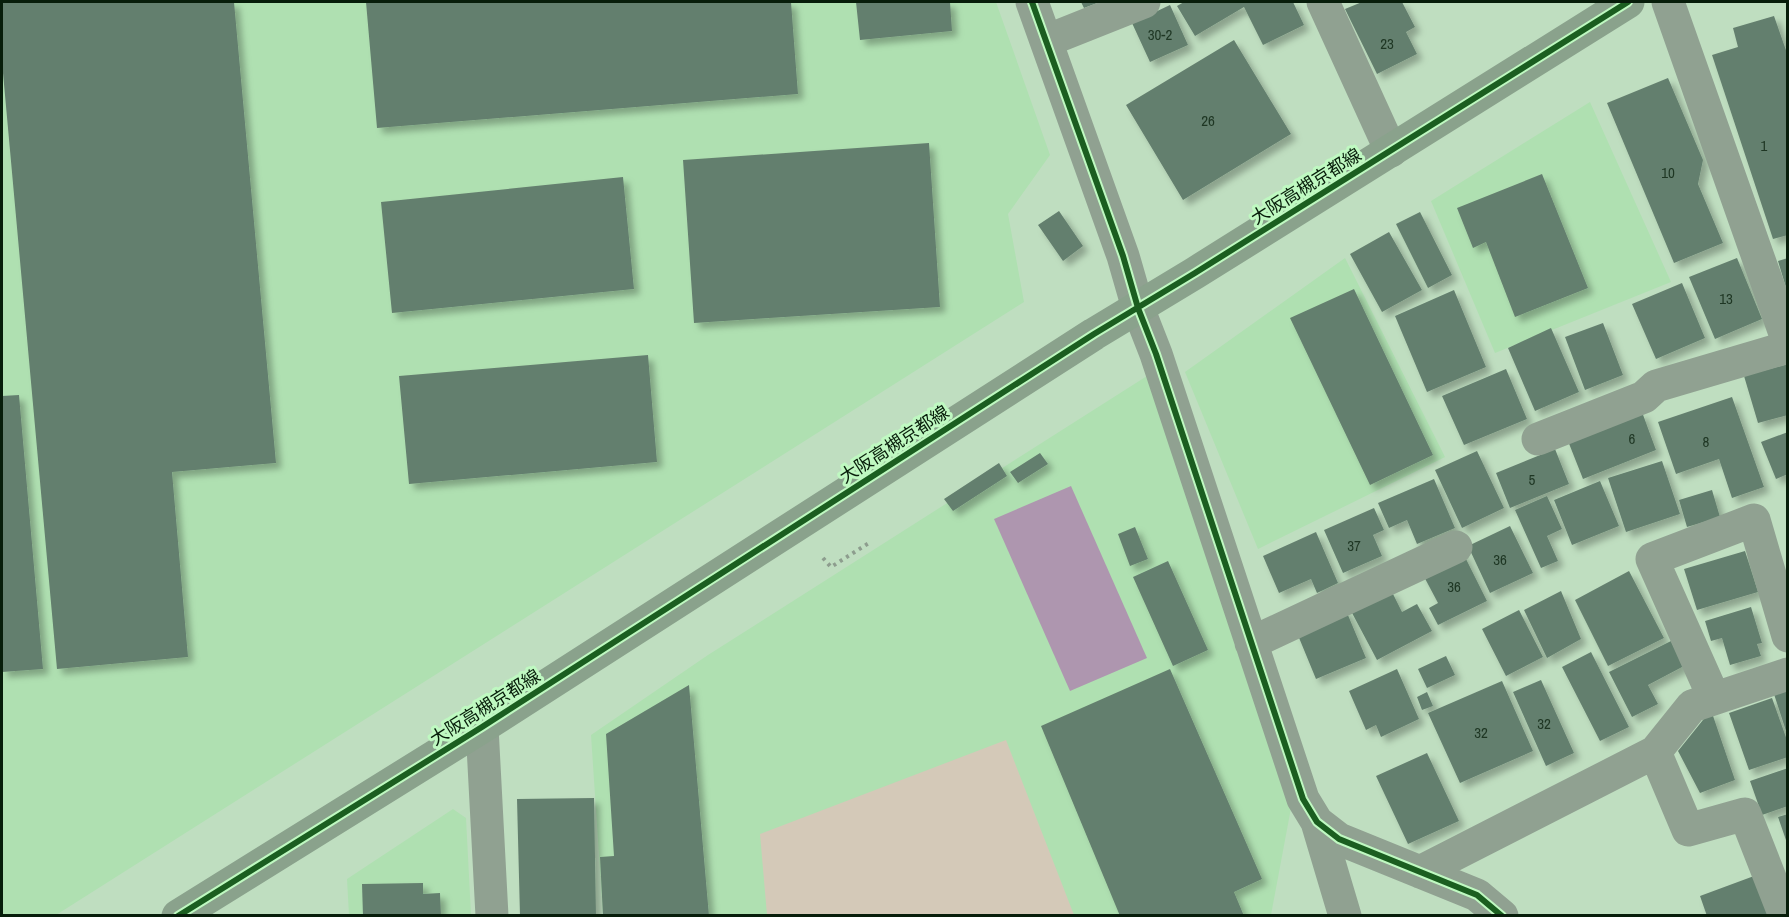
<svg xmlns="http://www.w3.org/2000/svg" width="1789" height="917" font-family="'Archivo Narrow','Noto Sans JP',sans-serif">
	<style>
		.built { fill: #afe0b1 }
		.green { fill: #d4c9b8 }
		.water { fill: #ae96af }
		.building { fill: #647f6e; filter: url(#shadow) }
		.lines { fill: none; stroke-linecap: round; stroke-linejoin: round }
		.path { stroke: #8d9d8e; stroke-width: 4; stroke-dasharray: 3 4.5; stroke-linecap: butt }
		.minor { stroke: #90a191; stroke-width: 33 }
		.major { stroke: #8aa28c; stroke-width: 33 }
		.cycleway-casing { stroke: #bff9c1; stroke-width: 10 }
		.cycleway { stroke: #1b5e20; stroke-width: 6 }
		.labels { text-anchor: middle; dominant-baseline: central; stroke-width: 6; stroke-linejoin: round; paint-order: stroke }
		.number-label { font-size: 15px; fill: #1e3623 }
		.street-label { font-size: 18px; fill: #071d0a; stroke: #bff9c1 }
	</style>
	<defs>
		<filter id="shadow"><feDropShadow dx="5.5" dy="5.5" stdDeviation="3" flood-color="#0004"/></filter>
	</defs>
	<rect width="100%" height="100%" fill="#bfdec0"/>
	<path class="built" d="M2 2H996L1050 155 1008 214 1024 302 56 915 2 916Z
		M1590 102 1671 282 1495 353 1431 201Z
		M1345 258 1445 457 1258 549 1185 372Z
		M1147 376 1291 808 1271 915H603L591 735 708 655Z
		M453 809 466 818 471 915H349L347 879Z"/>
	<path class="green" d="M1006 740 1074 915H767L760 834Z"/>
	<path class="water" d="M1071 486 1147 658 1070 691 994 519Z"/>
	<path class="building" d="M2 2H234L276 463 172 472 188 657 57 669 2 62Z
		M366 2H791L798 94 377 128Z
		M856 2H950L952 31 860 40Z
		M1081 2H1100L1084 8Z
		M1184 2H1293L1304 25 1263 45 1244 7 1195 36 1177 6Z
		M1362 2H1402L1415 27 1406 32 1417 54 1377 74 1345 9Z
		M1170 5 1188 45 1150 62 1132 23Z
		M1774 16 1788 56V235L1773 239 1712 55 1738 47 1733 28Z
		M1234 40 1291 134 1183 200 1126 105Z
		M1668 78 1703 160 1698 184 1723 243 1674 263 1607 103Z
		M929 143 940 307 694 323 683 160Z
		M1542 174 1588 288 1515 317 1486 242 1473 248 1457 208Z
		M623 177 634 289 392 313 381 202Z
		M1059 211 1083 246 1063 261 1038 225Z
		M1420 212 1452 275 1428 288 1396 224Z
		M1389 232 1422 290 1382 312 1350 254Z
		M1737 258 1762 319 1715 339 1689 277Z
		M1788 258V291H1787L1778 261Z
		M1682 283 1705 338 1656 359 1632 304Z
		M1354 289 1433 455 1370 485 1290 318Z
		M1454 290 1486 367 1427 392 1395 316Z
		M1603 323 1623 375 1585 390 1565 337Z
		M1551 328 1579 392 1535 411 1508 348Z
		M648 355 657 462 409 484 399 376Z
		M1788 364V415L1758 423 1744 376Z
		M1506 369 1527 419 1464 445 1442 396Z
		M19 395 43 669 2 672V396Z
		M1732 397 1764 487 1732 498 1719 459 1676 474 1658 422Z
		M1642 412 1656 450 1583 479 1568 441Z
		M1788 432V474L1776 479 1761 442Z
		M1555 449 1569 484 1510 508 1496 473Z
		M1477 451 1504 508 1462 528 1435 470Z
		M1040 453 1048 464 1018 483 1010 472Z
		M1662 461 1680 514 1626 532 1608 478Z
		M999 463 1007 476 953 511 944 499Z
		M1434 479 1455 528 1417 544 1407 520 1389 528 1378 503Z
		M1600 481 1619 526 1572 545 1554 500Z
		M1712 490 1720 517 1687 527 1679 500Z
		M1547 496 1562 529 1547 536 1558 561 1541 568 1515 510Z
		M1374 508 1384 530 1373 535 1382 556 1343 573 1324 530Z
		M1510 526 1533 573 1490 593 1468 546Z
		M1135 527 1148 559 1130 566 1118 534Z
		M1316 532 1338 583 1317 593 1311 579 1279 593 1263 556Z
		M1462 551 1487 601 1438 625 1429 608 1438 603 1421 571Z
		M1745 551 1758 592 1697 610 1684 569Z
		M1168 561 1208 650 1173 666 1133 577Z
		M1629 571 1664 638 1608 666 1575 600Z
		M1391 590 1402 612 1417 604 1432 631 1377 660 1351 611Z
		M1561 591 1581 639 1547 658 1524 610Z
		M1751 607 1762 643 1757 644 1761 656 1730 665 1722 638 1711 641 1705 621Z
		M1345 608 1366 658 1316 679 1295 628Z
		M1519 610 1543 657 1506 676 1482 629Z
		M1671 641 1684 666 1648 685 1658 704 1632 717 1609 672Z
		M1591 652 1629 727 1600 741 1562 667Z
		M1446 656 1455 675 1427 688 1418 669Z
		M1170 669 1262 879 1234 892 1244 916H1120L1041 726Z
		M1397 669 1419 719 1381 737 1376 725 1366 730 1349 691Z
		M1541 680 1574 753 1546 766 1513 692Z
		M1502 681 1533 751 1460 783 1428 713Z
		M1788 683V734H1787L1772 688Z
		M689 685 709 916H603L600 857 614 856 606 734Z
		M1427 692 1433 706 1422 710 1417 697Z
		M1772 698 1788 743V757L1749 770 1729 713Z
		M1711 710 1735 780 1700 793 1678 751Z
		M1427 753 1459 821 1408 844 1376 776Z
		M1788 768V806L1762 815 1750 781Z
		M594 798 596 916H520L517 799Z
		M1788 814V843H1787L1778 817Z
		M1754 876 1768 916H1707L1700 896Z
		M423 883V894L440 893 441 916H363L362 884Z"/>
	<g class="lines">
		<path class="path" d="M823 558 831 567 869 543"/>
		<path class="minor" d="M1032 2 1123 256 1138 308 1156 354 1303 799 1317 822 1339 839 1477 895 1502 916
			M1323 2 1391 151
			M1668 2 1788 342
			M1046 41 1144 2
			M1538 439 1644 397 1656 386 1788 347
			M1251 643 1456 547
			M1714 698 1652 559 1754 520 1788 636
			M482 727 492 916
			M1655 752 1688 830 1745 814 1785 916
			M1317 822 1345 916
			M1420 872 1655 752 1692 706 1788 674"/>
		<path class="major" d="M178 916 482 727 1094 334 1195 273 1628 2"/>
		<defs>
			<path id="cycleway" d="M1032 2 1123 256 1138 308 1156 354 1303 799 1317 822 1339 839 1477 895 1502 916
				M178 916 482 727 1094 334 1195 273 1628 2"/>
		</defs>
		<use href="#cycleway" class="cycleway-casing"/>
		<use href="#cycleway" class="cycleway"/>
	</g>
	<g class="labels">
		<g class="number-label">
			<text x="1160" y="34">30-2</text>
			<text x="1387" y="43">23</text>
			<text x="1208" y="120">26</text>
			<text x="1764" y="145">1</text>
			<text x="1668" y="172">10</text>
			<text x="1726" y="298">13</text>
			<text x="1632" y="438">6</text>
			<text x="1706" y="441">8</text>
			<text x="1532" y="479">5</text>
			<text x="1354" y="545">37</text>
			<text x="1500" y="559">36</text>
			<text x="1454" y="586">36</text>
			<text x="1544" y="723">32</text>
			<text x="1481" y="732">32</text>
		</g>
		<g class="street-label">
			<text transform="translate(1306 186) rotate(-32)">大阪高槻京都線</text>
			<text transform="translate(894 444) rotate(-33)">大阪高槻京都線</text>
			<text transform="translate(485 707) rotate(-32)">大阪高槻京都線</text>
		</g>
	</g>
	<rect width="1789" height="917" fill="none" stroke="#071d0a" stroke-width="6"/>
</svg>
